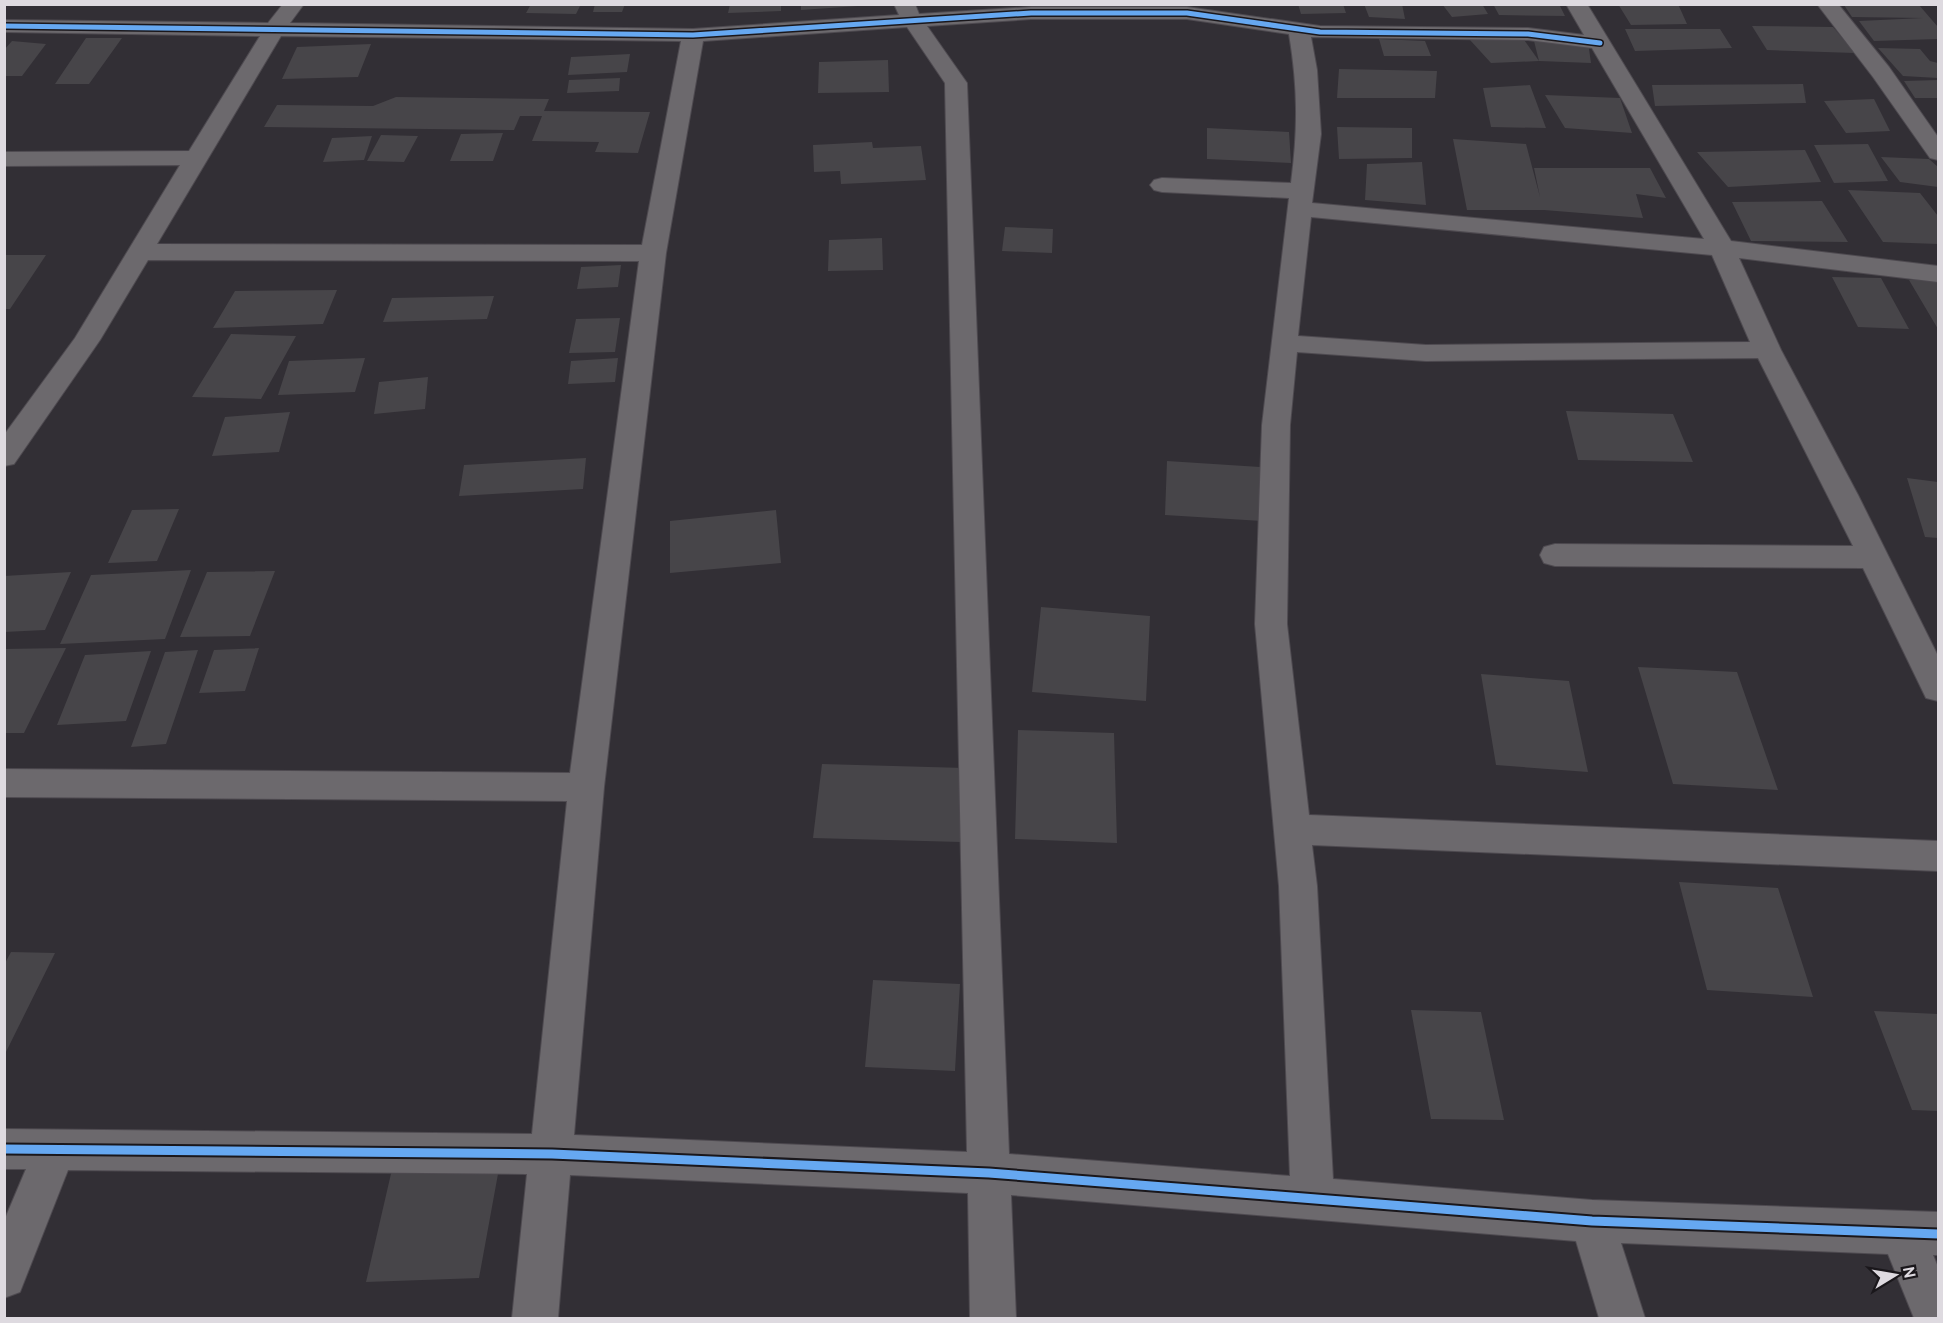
<svg xmlns="http://www.w3.org/2000/svg" width="1943" height="1323" font-family="Overpass,sans-serif">
	<style>
		.building { fill: #474549 }
		.lines { fill: none; stroke-linecap: round; stroke-linejoin: round }
		.minor-casing { stroke: #4e4a50; stroke-width: 2 }
		.minor { fill: #6c696d; fill-rule: evenodd }
		.cycleway-far1-casing { stroke: #1a171b; stroke-width: 8 }
		.cycleway-casing { stroke: #1a171b; stroke-width: 13 }
		.cycleway-far1 { stroke: #66a8f1; stroke-width: 5 }
		.cycleway { stroke: #66a8f1; stroke-width: 9 }
	</style>
	<rect width="100%" height="100%" fill="#322f35"/>
	<path class="building" d="M531 4H581L576 14 526 13Z
		M595 4H625L622 12H593Z
		M730 4H781V11L728 13Z
		M801 4H858V6L801 10Z
		M1298 4H1343L1346 13 1301 14Z
		M1364 4H1402L1405 19 1369 17Z
		M1442 4H1482L1488 14 1452 17Z
		M1493 4H1559L1565 16 1499 15Z
		M1618 4H1678L1687 24 1631 25Z
		M1844 5H1919L1938 27V39L1874 41 1859 21 1923 18 1852 17Z
		M1752 26 1833 27 1855 53 1767 50Z
		M1625 29H1720L1732 48 1635 51Z
		M1520 34 1539 61 1534 41 1588 42 1591 63 1539 61 1491 63 1470 40Z
		M86 38H122L89 84H55Z
		M1379 39 1425 41 1431 56H1384Z
		M12 41 46 44 22 76H4V50Z
		M371 44 358 77 282 79 297 47Z
		M1878 48 1920 49 1930 61 1938 63V78L1903 76Z
		M630 54 627 72 568 75 571 57Z
		M888 60 889 92 818 93 819 62Z
		M1339 69 1437 71 1435 98H1337Z
		M620 78 619 91 567 93 569 80Z
		M1938 80V98H1915L1904 81Z
		M1803 84 1806 103 1655 106 1652 85Z
		M1530 85 1546 128 1491 127 1483 88Z
		M1545 95 1620 98 1632 133 1565 128Z
		M396 97 549 99 544 111 650 112 638 153 595 152 599 142 532 141 542 116H520L514 130 264 127 277 105 373 106Z
		M1874 99 1890 131 1846 133 1824 101Z
		M1337 127 1412 128V158L1339 159Z
		M1207 128 1289 132 1291 163 1207 159Z
		M503 133 493 161H450L461 134Z
		M381 135 418 136 404 162 367 161Z
		M372 136 364 160 323 162 332 138Z
		M1453 139 1526 144 1540 197 1534 168H1650L1666 198 1636 194 1643 218 1544 210H1467Z
		M872 142 873 148 921 146 926 180 841 184 840 171 814 172 813 145Z
		M1868 144 1888 181 1834 183 1814 145Z
		M1805 150 1821 182 1728 187 1697 152Z
		M1881 157 1929 159 1938 167V187L1900 182Z
		M1422 162 1426 205 1365 200 1367 164Z
		M1848 190 1920 193 1938 216V244L1883 242Z
		M1822 201 1848 242 1751 241 1732 202Z
		M1005 227 1053 229 1052 253 1002 251Z
		M882 238 883 270 828 271 829 240Z
		M4 255H46L10 309H4Z
		M621 265 618 287 577 289 581 267Z
		M1832 277 1881 278 1909 329 1858 327Z
		M1909 280H1938V329Z
		M337 290 323 324 213 328 235 291Z
		M494 296 487 319 383 322 392 298Z
		M620 318 615 352 569 353 576 319Z
		M231 334 296 336 261 399 192 397Z
		M365 358 355 392 278 395 289 361Z
		M618 358 615 382 568 384 571 361Z
		M428 377 425 409 374 414 379 382Z
		M1566 411 1673 414 1693 462 1578 460Z
		M290 412 279 452 212 456 225 417Z
		M586 458 583 489 459 496 464 465Z
		M1167 461 1260 467 1262 521 1165 515Z
		M1907 478 1938 482V538L1925 537Z
		M179 509 157 561 108 563 132 510Z
		M776 510 781 563 670 573V521Z
		M191 570 165 639 60 644 91 575Z
		M275 571 250 636 180 637 207 572Z
		M71 572 45 630 4 632V576Z
		M1041 607 1150 616 1146 701 1032 692Z
		M66 648 24 733H4V649Z
		M259 648 245 691 199 693 214 650Z
		M198 650 166 744 131 747 165 652Z
		M151 651 126 721 57 725 85 655Z
		M1638 667 1737 672 1778 790 1673 784Z
		M1481 674 1569 681 1588 772 1496 765Z
		M1018 730 1114 733 1117 843 1015 839Z
		M822 764 965 768 961 842 813 838Z
		M1679 882 1778 888 1813 997 1707 990Z
		M11 952 55 953 4 1056V965Z
		M873 980 960 984 955 1071 865 1067Z
		M1411 1010 1481 1012 1504 1120 1431 1119Z
		M1874 1011 1938 1014V1111L1912 1110Z
		M500 1163 479 1278 366 1282 393 1165Z"/>
	<g class="lines">
		<defs>
			<path id="minor" d="M283 4H304L290 23 693 29 899 15 894 4H915L919 14 1031 7H1187L1320 26 1528 28 1584 35 1566 4H1587L1731 241 1938 266V282L1739 258 1781 350 1858 495 1938 656V701L1926 698 1863 568 1555 566 1544 563 1540 555 1544 547 1555 544 1853 546 1758 358 1426 361 1297 352 1290 425 1287 624 1309 815 1938 841V871L1312 845 1317 886 1333 1179 1592 1200 1938 1212V1255H1933L1938 1267V1318H1914L1888 1254 1621 1243 1645 1318H1599L1576 1241 1011 1195 1016 1318H970L968 1193 570 1175 558 1318H512L527 1174 68 1170 20 1292 4 1298V1221L26 1169H4V1129L532 1134 567 801 4 797V769L570 773 639 261 148 260 100 340 14 464 4 466V435L75 338 180 165 4 166V152L189 151 260 36 4 32V20L268 23ZM1031 19H1187L1289 34C1298 88 1298 129 1291 183L1162 178 1154 180 1150 185 1154 190 1162 192 1289 198 1262 425 1255 624 1279 886 1290 1176 1009 1154 967 83 927 26ZM907 27 945 83 967 1152 574 1135 604 787 666 253 703 41ZM281 36 681 41 642 245 157 244ZM1311 37 1528 40 1592 48 1704 239 1312 203 1321 134 1317 70ZM1311 217 1712 255 1750 342 1426 345 1298 336Z
				M1817 4H1838L1889 67 1938 137V160L1930 158 1873 77Z"/>
		</defs>
		<use href="#minor" class="minor-casing"/>
		<use href="#minor" class="minor"/>
		<defs>
			<path id="cycleway-far1" d="M4 26 693 35 1031 13H1187L1320 32 1528 34 1600 43"/>
			<path id="cycleway" d="M4 1149 552 1154 989 1173 1592 1221 1938 1234"/>
		</defs>
		<use href="#cycleway-far1" class="cycleway-far1-casing"/>
		<use href="#cycleway" class="cycleway-casing"/>
		<use href="#cycleway-far1" class="cycleway-far1"/>
		<use href="#cycleway" class="cycleway"/>
	</g>
	<rect width="1943" height="1323" fill="none" stroke="#dedae0" stroke-width="12"/>
	<g transform="translate(1895 1275) rotate(79)" stroke="#1a171b" stroke-width="4.5" paint-order="stroke">
	<path d="M0-4.5L10 22L0 15L-10 22Z" fill="#dedae0"/>
	<text y="-9" font-size="16" font-weight="bold" text-anchor="middle" fill="#dedae0">N</text>
	</g>
</svg>
